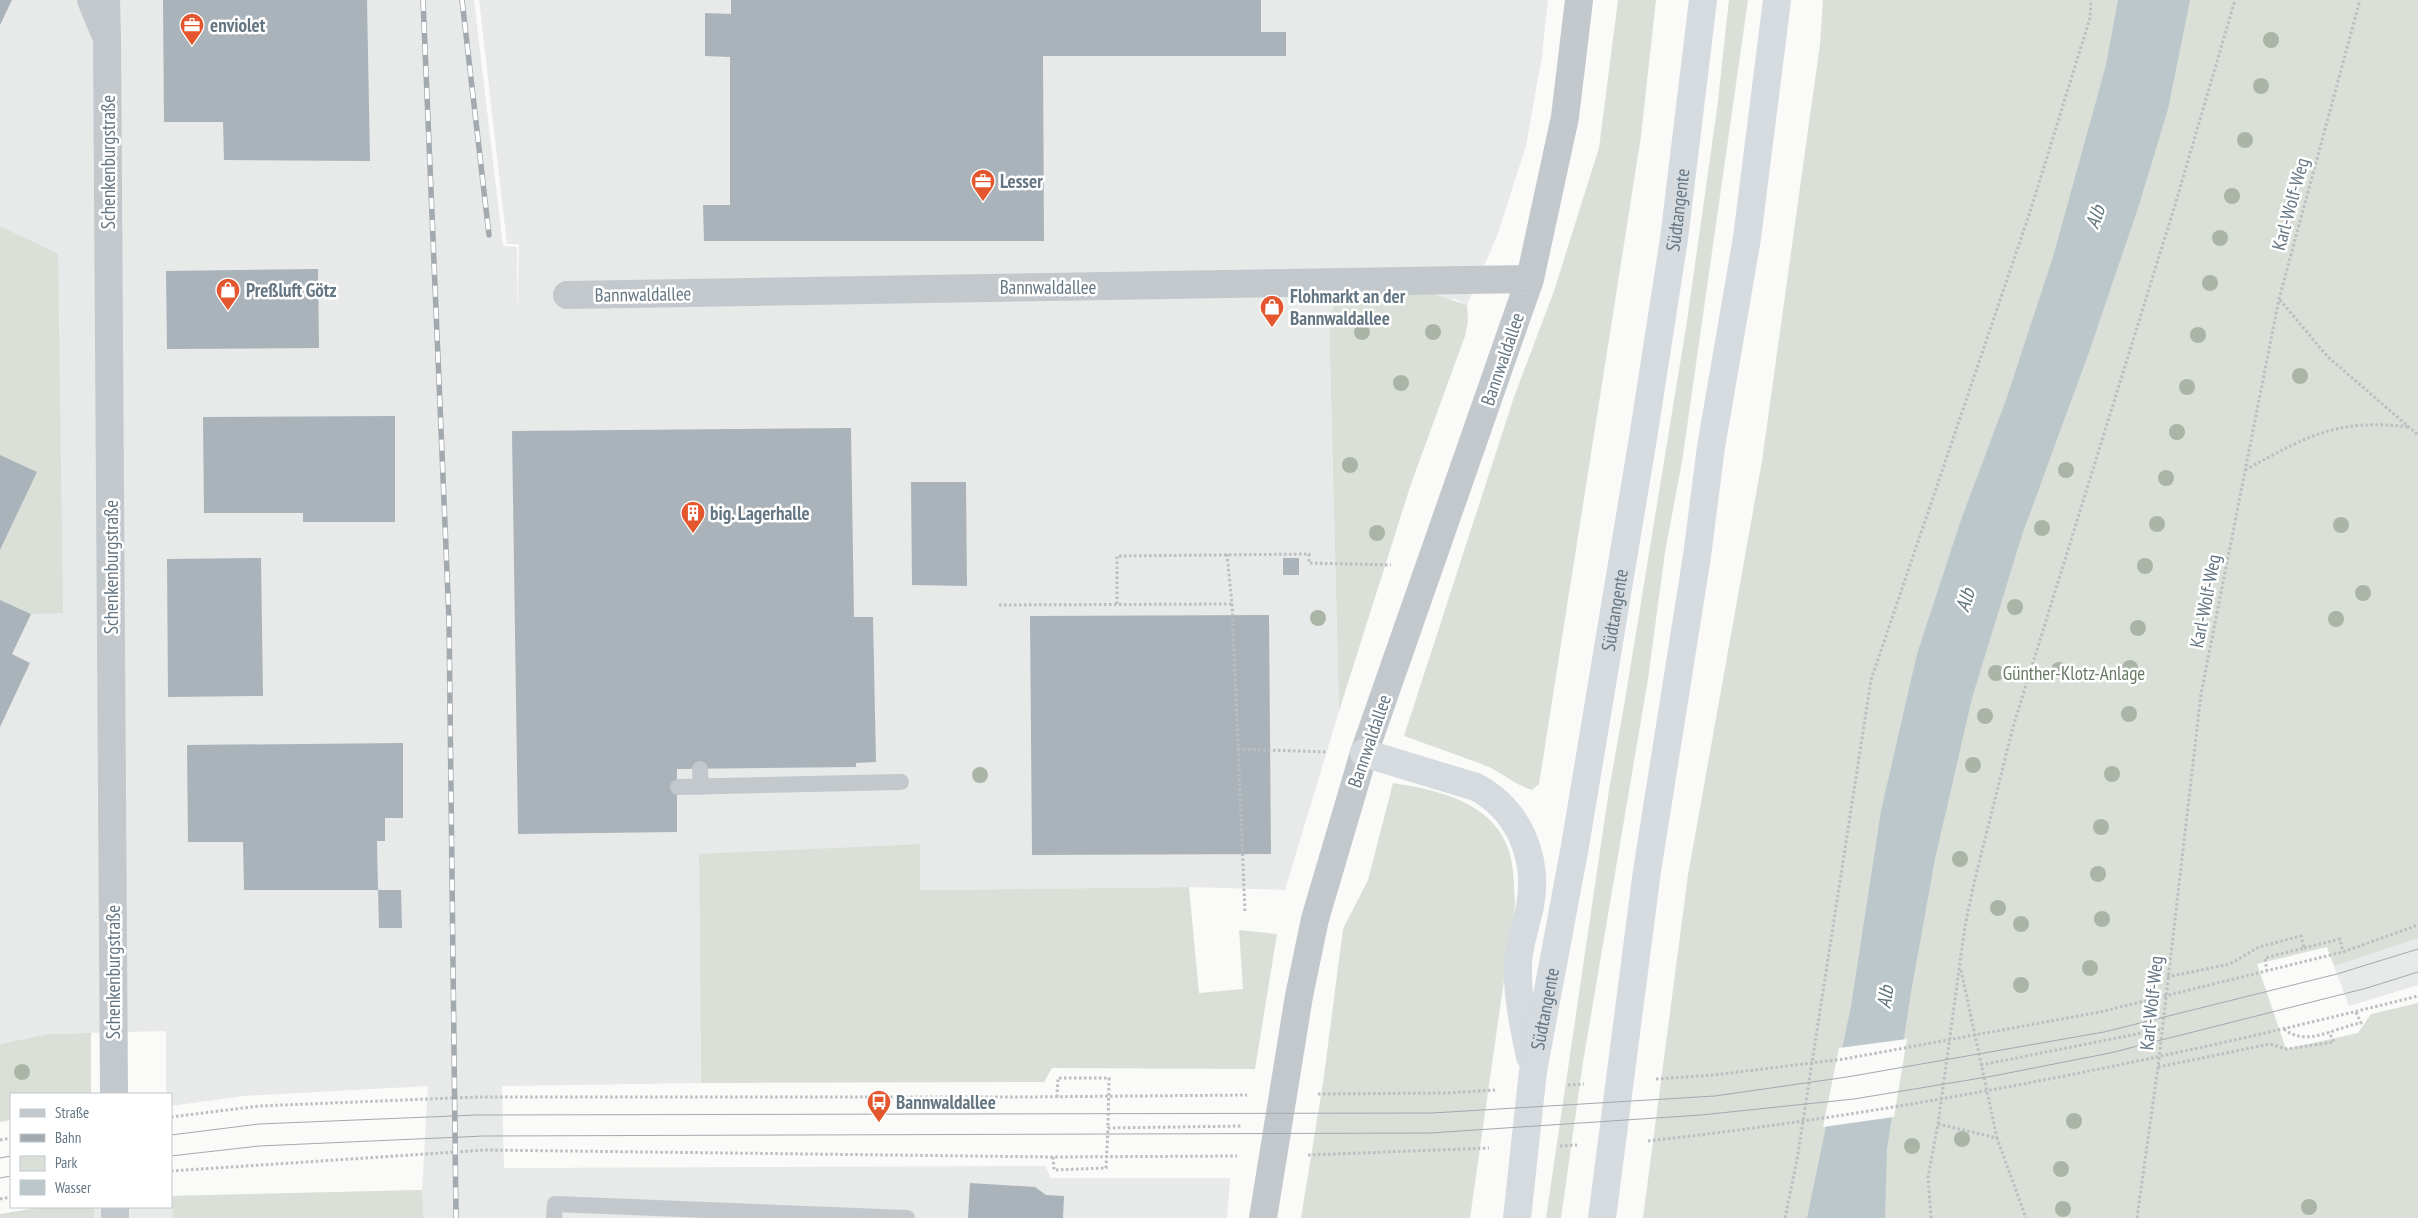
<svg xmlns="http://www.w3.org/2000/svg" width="2418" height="1218" font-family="'PT Sans Narrow',sans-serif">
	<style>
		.built { fill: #e8e9e9 }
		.green { fill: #dadfd7 }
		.water { fill: #bbc7cb }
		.pier { fill: #fafaf8 }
		.building { fill: #aab3b9 }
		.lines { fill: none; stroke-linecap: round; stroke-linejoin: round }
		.path { stroke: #bbbfc2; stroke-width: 3; stroke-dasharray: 2.5 2.5; stroke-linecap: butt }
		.service { stroke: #c3c8cc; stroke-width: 16 }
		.minor { stroke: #c3c8cc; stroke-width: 28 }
		.trunk { stroke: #d6dbdf; stroke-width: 28 }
		.tram { stroke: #a2aab0; stroke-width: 1 }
		.rail-casing { stroke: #a2aab0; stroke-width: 5.5 }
		.rail { stroke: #fff; stroke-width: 4; stroke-dasharray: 11; stroke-linecap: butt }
		.tree { fill: #aab4a7 }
		.labels { text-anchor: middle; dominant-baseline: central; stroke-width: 5; stroke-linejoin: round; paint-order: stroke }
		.poi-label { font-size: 19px; font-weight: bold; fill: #657683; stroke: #fff; text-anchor: start }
		.street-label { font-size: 19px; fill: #657683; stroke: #fff }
		.park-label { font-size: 19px; fill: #687a64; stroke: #fff }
		.water-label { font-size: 20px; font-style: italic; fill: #60757c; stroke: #fff }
	</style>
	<rect width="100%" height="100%" fill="#fafaf8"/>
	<path class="built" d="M0 0H474L503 246 517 247V314L519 244H507L479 0H1548L1542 56 1526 146 1497 236 1467 305 1455 299 1351 294 1329 316 1339 711 1285 890 1189 887 920 890V844L699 855 701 1083 502 1086 504 1168 1045 1166 1051 1178H1230L1227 1218H94V1207H171V1196L422 1190 428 1086 244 1096 171 1106V1094H166V1031L48 1034 0 1044Z
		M2418 934V985L2349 1006 2334 966Z"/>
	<path class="green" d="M1618 0H1656L1641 136 1539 784 1532 790C1513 784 1502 772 1484 765 1458 755 1431 746 1404 736L1514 397 1554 291 1599 148Z
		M1729 0H1748L1682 462 1665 552 1648 679 1583 1062 1561 1218H1546L1609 790 1625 700 1687 321 1717 109Z
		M1823 0H2418V938L2334 966 2327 947 2257 964 2286 1049 2358 1033 2371 1014 2418 1003V1218H1643L1688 875 1762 461 1820 44Z
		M0 226 58 254 63 613 31 614 0 600V550L37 472 0 455Z
		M1351 294H1433L1467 305 1468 321 1465 336 1411 484 1339 711 1329 316C1335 304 1338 297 1351 294Z
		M1393 783C1439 790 1496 803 1510 854 1514 870 1514 887 1515 903L1470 1218H1301L1323 1083 1343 929 1368 880Z
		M920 844V890L1189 887 1199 993 1243 989 1239 930 1277 934 1255 1069 1052 1068 1044 1082 701 1083 699 854Z
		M91 1033V1094H11V1120L0 1122V1044L48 1034Z
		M422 1190 423 1218H173L172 1196Z
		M42 1207H94V1218H0V1214Z"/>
	<path class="water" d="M2118 0H2190L2168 109 2138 208 2089 352 2022 535 1972 698 1935 859 1911 992 1887 1149 1885 1218H1807L1851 1006 1881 811 1917 654 1961 520 2006 400 2053 257 2106 65Z"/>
	<path class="pier" d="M1907 1039 1894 1117 1823 1127 1839 1048Z"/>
	<path class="building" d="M0 0H12L0 25Z
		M163 0H367L370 161 224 160 223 122H164Z
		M731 0H1261V32H1286V56H1043L1044 241H704L703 205H730V57L705 56V13L731 14Z
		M318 269 319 348 167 349 166 271Z
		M395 416V522H303V513H204L203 417Z
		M851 428 854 617H873L876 762 856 763V767L677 769V832L518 834 512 431Z
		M0 455 37 472 0 550Z
		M911 482H966L967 586 912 585Z
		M261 558 263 696 168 697 167 559Z
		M1283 558H1299V575H1283Z
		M0 600 31 614 12 654 30 663 0 727Z
		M1269 615 1271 854 1032 855 1030 616Z
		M403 743V818H385V841H377L378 890H244L243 842H188L187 745Z
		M378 890H401L402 928H379Z
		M970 1183 1035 1187 1046 1195 1064 1196 1063 1218H968Z"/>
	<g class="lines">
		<path class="path" d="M2280 300 2327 356 2418 435
			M2245 470C2306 437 2336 418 2409 427
			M1227 554 1232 604 1245 912
			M1117 604V556L1309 554V563L1391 565
			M999 605 1232 604
			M1238 749 1327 752
			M2304 948 2340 939 2343 952
			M1961 970 1997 1138
			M2167 977 2230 964 2259 947 2301 936 2304 948 2265 958 2267 972
			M2284 1029C2307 1048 2335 1027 2361 1023L2356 1012
			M1981 1065 2162 1029
			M2158 1067 2270 1044 2287 1049 2334 1042 2329 1032
			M1656 1079 1714 1075 1844 1059 2100 1012 2343 952 2418 925
			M1568 1085 1584 1084
			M1318 1094 1448 1093 1495 1090
			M1057 1097 1058 1078H1109L1108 1127
			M171 1117 259 1106 477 1097H1024L1247 1095
			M1938 1124 1997 1138 2026 1218
			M0 1140 11 1138
			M1648 1141C1908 1112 2164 1060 2418 996
			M1560 1146 1577 1145
			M1308 1155 1489 1148
			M1053 1157 1054 1170 1106 1168 1108 1128 1241 1126
			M171 1171 485 1150 1053 1157 1237 1156
			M0 1199 11 1197
			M1785 1218 1797 1160 1871 680 2030 212 2090 18 2091 0
			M1931 1218 1928 1177 1938 1124 1965 926 1974 883 2013 727 2175 205 2235 0
			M2137 1218 2158 1067 2201 694 2279 299 2360 0"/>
		<path class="service" d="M700 769 701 787
			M678 787 901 782
			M554 1218 555 1204 907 1218"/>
		<path class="minor" d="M91 0 107 39 106 0
			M107 39 114 1094
			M567 295 1530 279
			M115 1207V1218
			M1263 1218 1299 996 1315 919 1364 753 1530 279 1565 117 1579 0"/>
		<g class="trunk">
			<path d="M1364 753 1476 787C1519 810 1539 858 1530 906 1526 925 1518 947 1518 966 1517 996 1524 1028 1530 1057"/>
			<path id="s1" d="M1517 1218 1533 1071 1575 846 1643 438 1674 239 1703 0"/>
			<path d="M1602 1218 1647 871 1697 556 1711 447 1747 238 1777 0"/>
		</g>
		<path class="tram" d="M171 1135 259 1124 477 1115 1432 1113 1715 1096 1847 1077 2104 1032 2337 974 2418 949
			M171 1156 259 1146 484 1136 1430 1133 1701 1115 1854 1099 1993 1076 2110 1053 2367 988 2418 972
			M0 1158 11 1156
			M0 1178 11 1176"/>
		<defs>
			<path id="rail" d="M423 0 449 620 456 1218
				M462 0 489 235"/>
		</defs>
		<use href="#rail" class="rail-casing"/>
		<use href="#rail" class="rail"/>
	</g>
	<g class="tree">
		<circle cx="2271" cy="40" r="8"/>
		<circle cx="2261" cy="86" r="8"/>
		<circle cx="2245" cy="140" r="8"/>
		<circle cx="2232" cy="196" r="8"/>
		<circle cx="2220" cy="238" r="8"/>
		<circle cx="2210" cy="283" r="8"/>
		<circle cx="1362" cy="332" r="8"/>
		<circle cx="1433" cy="332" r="8"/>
		<circle cx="2198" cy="335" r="8"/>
		<circle cx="2300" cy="376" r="8"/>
		<circle cx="1401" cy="383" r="8"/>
		<circle cx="2187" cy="387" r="8"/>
		<circle cx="2177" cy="432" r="8"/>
		<circle cx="1350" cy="465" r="8"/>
		<circle cx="2066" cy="470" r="8"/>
		<circle cx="2166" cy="478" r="8"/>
		<circle cx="2157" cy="524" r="8"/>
		<circle cx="2341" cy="525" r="8"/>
		<circle cx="2042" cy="528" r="8"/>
		<circle cx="1377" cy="533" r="8"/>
		<circle cx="2145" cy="566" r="8"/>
		<circle cx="2363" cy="593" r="8"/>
		<circle cx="2015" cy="607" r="8"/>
		<circle cx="1318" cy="618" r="8"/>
		<circle cx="2336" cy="619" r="8"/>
		<circle cx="2138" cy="628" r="8"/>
		<circle cx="2130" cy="668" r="8"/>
		<circle cx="2059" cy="670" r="8"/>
		<circle cx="1996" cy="673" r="8"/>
		<circle cx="2129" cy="714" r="8"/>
		<circle cx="1985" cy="716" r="8"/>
		<circle cx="1973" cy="765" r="8"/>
		<circle cx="2112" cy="774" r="8"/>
		<circle cx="980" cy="775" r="8"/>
		<circle cx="2101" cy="827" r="8"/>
		<circle cx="1960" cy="859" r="8"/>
		<circle cx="2098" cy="874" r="8"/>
		<circle cx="1998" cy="908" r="8"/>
		<circle cx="2102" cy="919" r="8"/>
		<circle cx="2021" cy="924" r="8"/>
		<circle cx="2090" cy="968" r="8"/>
		<circle cx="2021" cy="985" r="8"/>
		<circle cx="22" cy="1072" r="8"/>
		<circle cx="2074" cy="1121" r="8"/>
		<circle cx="1962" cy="1139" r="8"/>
		<circle cx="1912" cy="1146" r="8"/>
		<circle cx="2061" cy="1169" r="8"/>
		<circle cx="2309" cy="1207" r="8"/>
		<circle cx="2063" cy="1209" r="8"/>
	</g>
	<defs>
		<symbol id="office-pin" viewBox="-11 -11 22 30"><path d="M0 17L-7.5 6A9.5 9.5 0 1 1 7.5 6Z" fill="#e4572e" stroke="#fff"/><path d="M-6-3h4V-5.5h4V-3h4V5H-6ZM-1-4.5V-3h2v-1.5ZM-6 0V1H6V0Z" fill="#fff"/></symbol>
		<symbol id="shop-pin" viewBox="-11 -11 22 30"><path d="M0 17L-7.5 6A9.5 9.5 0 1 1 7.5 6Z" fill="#e4572e" stroke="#fff"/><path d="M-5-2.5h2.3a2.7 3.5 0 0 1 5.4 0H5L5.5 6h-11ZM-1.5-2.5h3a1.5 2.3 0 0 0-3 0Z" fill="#fff"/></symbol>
		<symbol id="building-pin" viewBox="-11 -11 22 30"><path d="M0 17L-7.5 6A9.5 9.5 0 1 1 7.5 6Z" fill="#e4572e" stroke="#fff"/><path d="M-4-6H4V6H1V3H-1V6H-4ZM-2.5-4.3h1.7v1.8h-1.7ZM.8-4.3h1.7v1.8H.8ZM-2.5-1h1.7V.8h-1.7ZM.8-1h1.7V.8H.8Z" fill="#fff"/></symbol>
		<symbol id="bus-pin" viewBox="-11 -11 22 30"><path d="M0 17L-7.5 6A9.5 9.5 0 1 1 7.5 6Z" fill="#e4572e" stroke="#fff"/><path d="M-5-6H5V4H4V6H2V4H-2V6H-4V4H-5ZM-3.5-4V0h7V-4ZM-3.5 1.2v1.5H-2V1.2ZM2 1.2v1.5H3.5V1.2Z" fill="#fff"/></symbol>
	</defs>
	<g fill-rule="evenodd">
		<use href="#office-pin" x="178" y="11" width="28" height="38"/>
		<use href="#office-pin" x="969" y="167" width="28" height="38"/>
		<use href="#shop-pin" x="214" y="276" width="28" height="38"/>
		<use href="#shop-pin" x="1258" y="293" width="28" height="38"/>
		<use href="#building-pin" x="679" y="499" width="28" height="38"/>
		<use href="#bus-pin" x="865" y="1088" width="28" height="38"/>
	</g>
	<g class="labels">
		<g class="poi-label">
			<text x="210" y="25">enviolet</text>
			<text x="1000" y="181">Lesser</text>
			<text x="246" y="290">Preßluft Götz</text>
			<text x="1290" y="296">Flohmarkt an der<tspan x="1290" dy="22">Bannwaldallee</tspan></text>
			<text x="710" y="513">big. Lagerhalle</text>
			<text x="896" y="1102">Bannwaldallee</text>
		</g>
		<g class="street-label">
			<text transform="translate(108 162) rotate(-90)">Schenkenburgstraße</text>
			<text transform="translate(2290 204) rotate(-75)">Karl-Wolf-Weg</text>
			<text stroke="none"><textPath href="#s1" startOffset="1021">Südtangente</textPath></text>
			<text x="1048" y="287">Bannwaldallee</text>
			<text transform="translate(643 294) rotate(-1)">Bannwaldallee</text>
			<text transform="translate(1502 359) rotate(-71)">Bannwaldallee</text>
			<text transform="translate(111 567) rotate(-90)">Schenkenburgstraße</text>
			<text transform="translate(2205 601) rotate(-79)">Karl-Wolf-Weg</text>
			<text stroke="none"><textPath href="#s1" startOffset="616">Südtangente</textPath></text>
			<text transform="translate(1369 741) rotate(-71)">Bannwaldallee</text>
			<text transform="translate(113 972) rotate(-90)">Schenkenburgstraße</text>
			<text transform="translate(2151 1003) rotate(-84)">Karl-Wolf-Weg</text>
			<text stroke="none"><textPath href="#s1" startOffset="211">Südtangente</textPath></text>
		</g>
		<g class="park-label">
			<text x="2074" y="673">Günther-Klotz-Anlage</text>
		</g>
		<g class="water-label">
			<text transform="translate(2095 217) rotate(-70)">Alb</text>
			<text transform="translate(1965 600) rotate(-73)">Alb</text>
			<text transform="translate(1885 997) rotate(-81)">Alb</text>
		</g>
	</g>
	<rect x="10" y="1093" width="162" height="115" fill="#ffffff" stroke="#c1c8cd"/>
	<rect x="20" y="1109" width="25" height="8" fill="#c3c8cc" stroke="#c1c8cd"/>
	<text x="55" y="1118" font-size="15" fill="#657683">Straße</text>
	<rect x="20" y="1134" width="25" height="8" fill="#a2aab0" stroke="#c1c8cd"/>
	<text x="55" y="1143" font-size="15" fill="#657683">Bahn</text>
	<rect x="20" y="1156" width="25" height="15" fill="#dadfd7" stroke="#c1c8cd"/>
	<text x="55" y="1168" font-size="15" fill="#657683">Park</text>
	<rect x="20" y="1180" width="25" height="15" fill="#bbc7cb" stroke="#c1c8cd"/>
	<text x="55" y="1193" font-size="15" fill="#657683">Wasser</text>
</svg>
